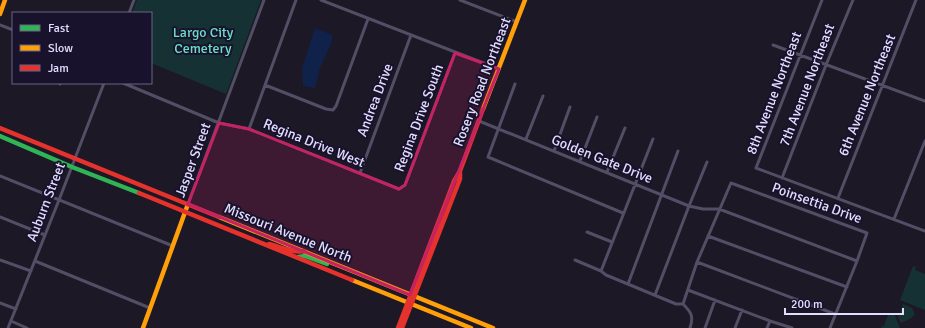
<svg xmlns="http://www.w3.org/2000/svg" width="925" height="328" font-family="Signika,sans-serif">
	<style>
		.green { fill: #163134 }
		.water { fill: #10214a }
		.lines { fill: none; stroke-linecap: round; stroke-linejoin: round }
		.street { stroke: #514e66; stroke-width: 3 }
		.fast { stroke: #30b455; stroke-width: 4.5 }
		.slow { stroke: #ff9f0a; stroke-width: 4.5 }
		.jam { stroke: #e5322d; stroke-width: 4.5 }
		.marked { fill: #c42263; fill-opacity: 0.2; stroke: #c42263; stroke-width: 3; stroke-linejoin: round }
		.labels { text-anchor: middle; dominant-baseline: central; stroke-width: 4; stroke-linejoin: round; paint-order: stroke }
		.park-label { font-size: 14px; fill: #6adec8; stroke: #18122c }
		.street-label { font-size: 14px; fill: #e3defe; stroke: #18122c }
	</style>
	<rect width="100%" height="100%" fill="#1c1826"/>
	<path class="green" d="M137 0H261L226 94 151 63V13H132Z
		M913 266 916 267 915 270 925 274V310L900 300Z
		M903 304 912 308 915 315 911 317 912 318 901 323 897 315 899 316Z
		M894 313 900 328H881L882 326H884L888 315Z"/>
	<path class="water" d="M315 28 333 35 331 44 320 68 315 88 303 86 302 68Z"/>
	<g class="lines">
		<path class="street" d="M321 0 499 69
			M460 0 517 22
			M822 0 756 168 925 231
			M129 13 134 0
			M0 25 13 30
			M773 45 925 101
			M123 83 219 123 249 129 399 189 405 185 455 53
			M60 84V83
			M515 84 488 157 623 213
			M265 85 326 109 333 110 336 106 368 19
			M479 121 689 206 703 209H719L857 261
			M249 129 296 0
			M526 139 543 96
			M554 151 570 107
			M580 161 597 117
			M607 172 625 128
			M360 173 411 35
			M0 176 173 246
			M782 178 826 65 853 0
			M838 198 916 0
			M188 204 264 0
			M0 217 45 235
			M894 219 925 141
			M587 232 612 242
			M708 236 847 287
			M0 260 31 271
			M575 260 601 271 606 275 676 304H683
			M35 261 150 308
			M697 262 835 314
			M601 271 653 139
			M628 284 678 151
			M688 290 770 321 792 328
			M655 295 689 206 707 162
			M0 303 16 309
			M683 304 697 262 731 183 867 233 857 261 830 328
			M683 304C691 312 694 316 690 328
			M11 321 27 328
			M8 328 59 200 104 83
			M705 328 715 300
			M735 328 742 310
			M767 328 770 321"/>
		<path class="fast" d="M0 136 72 167 139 193
			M298 257 305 256 327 264"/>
		<path class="slow" d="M0 14 5 0
			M483 109 525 0
			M219 217 493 328
			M352 280 471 328
			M143 328 188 204"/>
		<path class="jam" d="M0 128 219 217
			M139 193 352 280
			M269 244C281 247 292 253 304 251
			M398 328 454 181 460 171 483 109
			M402 328 460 179V173"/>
	</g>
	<path class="marked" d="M455 53 499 69 410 295 188 204 219 123 249 129 399 189 405 185Z"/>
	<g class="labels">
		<g class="park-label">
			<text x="203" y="32">Largo City<tspan x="203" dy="16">Cemetery</tspan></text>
		</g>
		<g class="street-label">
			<text transform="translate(482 82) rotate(-69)">Rosery Road Northeast</text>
			<text transform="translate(807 85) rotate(-69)">7th Avenue Northeast</text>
			<text transform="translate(774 93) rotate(-69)">8th Avenue Northeast</text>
			<text transform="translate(867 95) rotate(-68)">6th Avenue Northeast</text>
			<text transform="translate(375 100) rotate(-69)">Andrea Drive</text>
			<text transform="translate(419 118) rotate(-69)">Regina Drive South</text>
			<text transform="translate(314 143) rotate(22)">Regina Drive West</text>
			<text transform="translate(602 159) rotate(22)">Golden Gate Drive</text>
			<text transform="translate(193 160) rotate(-70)">Jasper Street</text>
			<text transform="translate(46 202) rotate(-69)">Auburn Street</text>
			<text transform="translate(817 203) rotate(20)">Poinsettia Drive</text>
			<text transform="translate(288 233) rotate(22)">Missouri Avenue North</text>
		</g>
	</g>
	<rect x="12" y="12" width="140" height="72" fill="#18122c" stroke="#696480"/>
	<rect x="20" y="25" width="20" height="6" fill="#30b455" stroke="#696480"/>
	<text x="48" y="32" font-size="12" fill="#e3defe">Fast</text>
	<rect x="20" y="45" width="20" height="6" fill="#ff9f0a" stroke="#696480"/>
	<text x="48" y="52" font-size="12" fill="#e3defe">Slow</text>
	<rect x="20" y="65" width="20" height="6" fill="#e5322d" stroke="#696480"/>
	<text x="48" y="72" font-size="12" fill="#e3defe">Jam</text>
	<path d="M785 308v6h118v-6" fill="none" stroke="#e3defe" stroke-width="2"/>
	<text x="791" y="308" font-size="12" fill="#e3defe" stroke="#18122c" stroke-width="3" paint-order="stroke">200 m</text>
</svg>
